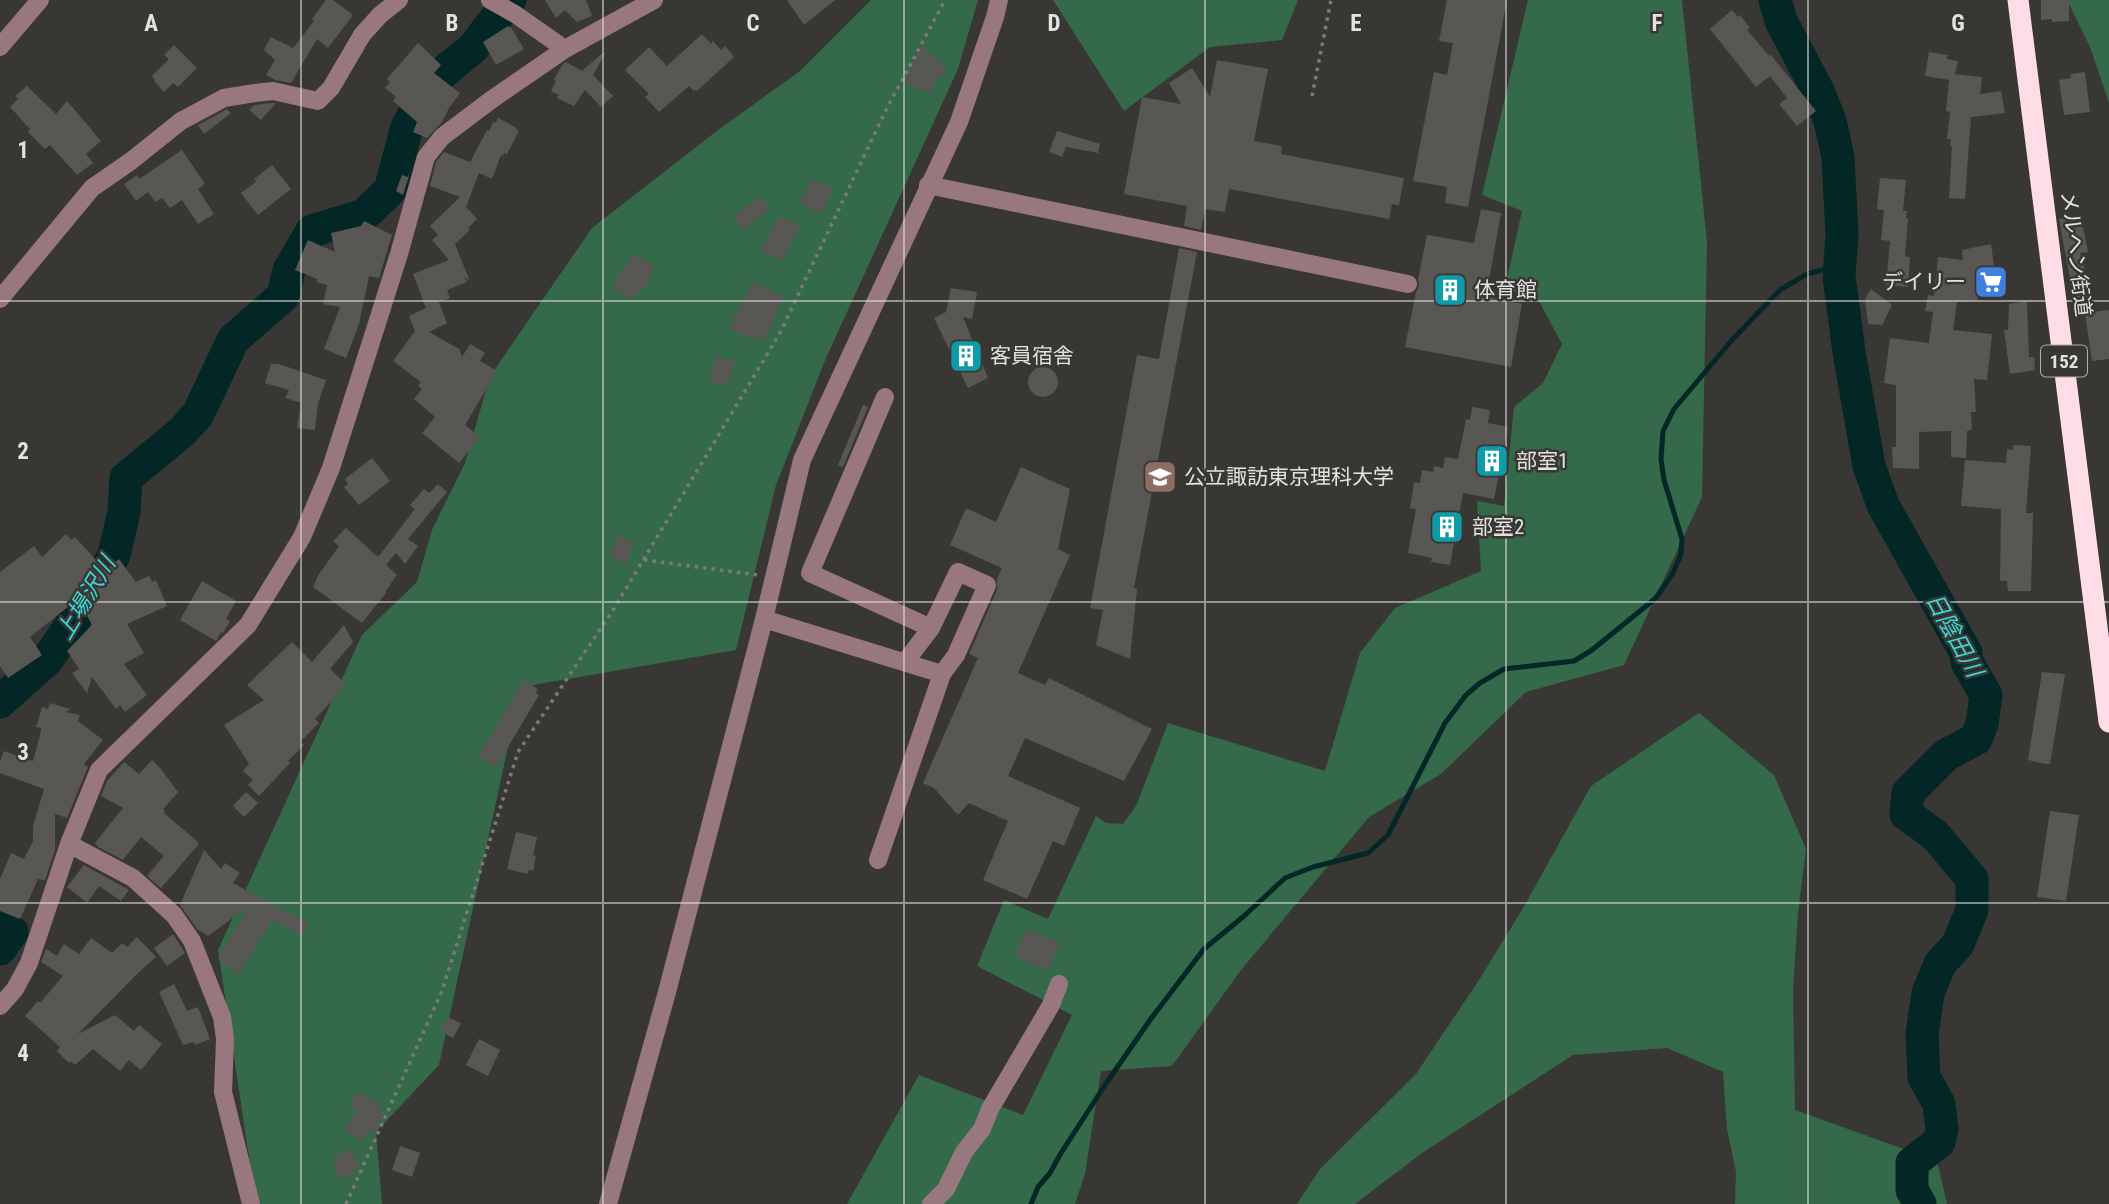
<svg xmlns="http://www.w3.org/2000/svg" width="2109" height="1204" font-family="'Roboto Condensed','Noto Sans JP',sans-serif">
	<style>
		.green { fill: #346949 }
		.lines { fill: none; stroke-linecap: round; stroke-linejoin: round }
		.stream { stroke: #032626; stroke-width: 5 }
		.river { stroke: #032626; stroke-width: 33 }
		.building { fill: #595754 }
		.path { stroke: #7c7a78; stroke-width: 3.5; stroke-dasharray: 3.5 5; stroke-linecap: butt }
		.minor { stroke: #98777f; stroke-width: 18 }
		.highway { stroke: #ffdde6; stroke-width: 21 }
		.grid { fill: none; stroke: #e3e2e0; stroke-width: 2; stroke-opacity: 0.55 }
		.labels { text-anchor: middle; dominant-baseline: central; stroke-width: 5; stroke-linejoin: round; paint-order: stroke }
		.shield { fill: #393734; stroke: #b0afac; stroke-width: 2 }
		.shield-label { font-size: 19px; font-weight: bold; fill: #e3e2e0 }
		.street-label { font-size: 21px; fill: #e3e2e0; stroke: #393734 }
		.poi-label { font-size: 21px; fill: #e3e2e0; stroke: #393734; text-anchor: start }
		.water-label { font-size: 23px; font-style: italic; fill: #38d8d9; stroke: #393734 }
		.grid-label { font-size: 23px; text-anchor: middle; font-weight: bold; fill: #e3e2e0; stroke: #393734; stroke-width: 5; stroke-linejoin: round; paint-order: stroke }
	</style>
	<rect width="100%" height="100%" fill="#393734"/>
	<path class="green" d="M871 0H978L958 69 826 358 776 485 736 650 521 687 439 1065 376 1132 382 1204H256L218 950 362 635 417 582 432 530 465 463 490 376 592 228 718 130 800 71Z
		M1053 0H1298L1282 40 1210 47 1124 111Z
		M1528 0H1682L1707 242 1702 497 1624 665 1526 692 1441 774 1369 817 1241 970 1172 1066 1101 1071 1085 1174 1075 1204H847L919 1075 1023 1115 1072 1015 977 966 1004 900 1048 919 1096 816 1106 823 1123 824 1136 806 1168 723 1325 771 1360 653 1395 608 1481 571 1477 501 1504 506 1514 407 1543 383 1562 344 1539 301 1505 288 1522 211 1482 195Z
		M2067 0H2109V103L2090 47Z
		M1699 713 1774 775 1806 849 1798 913 1793 990 1795 1110 1937 1161 1947 1204H1735L1736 1172 1727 1129 1723 1072 1667 1048 1573 1055 1422 1153 1355 1204H1297L1320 1169 1416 1074 1479 980 1522 910 1591 786Z"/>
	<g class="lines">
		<path class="stream" d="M1031 1204 1038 1187 1050 1173 1061 1153 1107 1082 1150 1020 1204 949 1244 916 1285 878 1313 867 1368 853 1388 835 1445 723 1466 695 1480 683 1504 669 1574 661 1592 650 1656 598 1673 573 1681 554 1682 539 1664 480 1661 459 1663 431 1674 409 1732 340 1780 290 1807 274 1840 265"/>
		<path class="river" d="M1775 0 1781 21 1819 93 1830 121 1838 157 1842 235 1839 276 1849 352 1869 466 1883 505 1966 653 1967 662 1986 695 1982 724 1976 739 1946 755 1908 793 1906 814 1935 835 1972 879V910L1958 944 1940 964 1928 993 1922 1034 1924 1077 1939 1104 1942 1129 1939 1142 1912 1163V1190L1920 1204
			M0 702 47 660 96 588 114 555 124 512 126 478 182 432 198 414 233 340 283 296 289 270 312 231 364 215 390 190 407 127 418 107 442 73 473 48 510 0
			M0 926 12 932 0 949"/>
	</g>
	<path class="building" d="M326 0H333L353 15 328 48 317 39 291 83 275 80 266 75 275 60 264 50 271 37 293 48 314 21 312 19Z
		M545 0H586L592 16 577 22 565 10 556 18Z
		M787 0H835L804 25Z
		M1447 0H1507L1468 207 1445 203 1447 187 1413 181 1434 72 1447 75 1453 43 1439 41Z
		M2041 0H2069V21L2052 22V19L2041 20Z
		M1732 10 1738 17 1740 15 1750 28 1747 30 1769 56 1771 55 1816 111 1797 126 1779 104 1787 98 1770 76 1756 87 1710 29Z
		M508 26 510 28 511 27 524 49 496 65 483 42Z
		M702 34 711 44 713 41 721 50 725 46 734 57 697 91 696 90 694 91 689 86 659 112 645 97 649 94 625 70 649 47 667 66Z
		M418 43 441 65 434 73 460 93 449 108 442 122 427 138 413 132 417 122 393 101 396 97 385 88 390 82 387 79Z
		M174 45 197 68 178 87 173 83 164 92 154 81 155 80 152 76 169 59 164 55Z
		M920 45 948 69 934 83 931 95 904 82Z
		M604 52 605 54 593 75 613 96 601 107 585 90 574 106 557 98 559 95 551 91 556 81 554 80 562 65 566 62 582 71Z
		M1929 52 1948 55 1947 59 1958 61 1955 74 1982 77 1980 94 2001 91 2005 113 1971 117 1965 199 1949 198 1952 146H1950L1951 139H1947L1950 112 1946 111 1949 80 1925 76Z
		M1217 60 1268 69 1254 141 1282 146 1281 154 1404 178 1399 205 1392 204 1389 219 1229 189 1225 212 1205 209 1201 230 1184 226 1187 206 1124 194 1142 97 1181 104 1169 83 1192 68 1210 97Z
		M2085 72 2090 112 2064 115 2059 80 2071 78 2070 74Z
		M27 86 56 114 67 101 101 141 86 154 93 163 77 175 50 145 45 149 28 132 30 129 10 107 18 99 15 96Z
		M272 103H276L261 120 249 110 254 105Z
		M227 109 231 113 204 134 198 125Z
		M498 118 517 128 516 129 519 131 507 154 504 153 503 156 501 155 492 179 479 173 466 207 477 219 468 228 470 230 455 244 469 279 468 280 464 276 467 282 447 290 450 298 439 302 447 323 429 332 459 349 462 357 470 344 485 353 480 361 497 371 465 425 480 437 459 463 422 433 435 417 414 399 422 389 418 386 421 382 393 361 415 331 409 316 426 308 413 274 449 260 432 240 438 235 430 226 460 197 430 186 436 162 444 152 470 162 487 130 489 131 493 122 495 123Z
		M1057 131 1100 144 1098 153 1066 147 1062 157 1049 152Z
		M182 150 205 184 198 189 214 214 198 224 182 200 170 208 162 198 155 202 148 192 136 201 124 184 137 175 139 179Z
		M272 165 291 189 258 215 241 193 256 182 254 179Z
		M412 166 403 195 396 191 402 175 408 177Z
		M1880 178 1906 180 1903 211H1907L1906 218H1908L1905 256 1910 257 1908 287 1886 285 1890 241 1881 240 1884 210 1877 209Z
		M812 179 833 189 821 214 800 203Z
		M761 197 770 208 744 231 733 218 756 198 757 199Z
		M1481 209 1501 213 1486 297 1522 304 1511 367 1405 347 1416 292 1419 286 1418 280 1427 235 1474 243Z
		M779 216 800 226 782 261 761 250Z
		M2069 217 2071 225 2082 223 2088 252 2080 253 2095 305 2078 309 2070 279 2059 219Z
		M364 221 392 235 379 278 369 276 359 324 346 358 324 349 340 307 323 304 327 285 316 282 317 279 295 270 308 240 335 252 331 233 361 226Z
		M1991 244 1998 295 1977 297 1978 300 1957 302 1953 330 1992 334 1987 380 1974 379 1976 412H1971L1972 428 1971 430 1967 431 1966 458 1951 457V431L1919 432V469L1893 468 1892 447H1896V385L1884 383 1890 338 1929 343 1933 312 1925 311 1928 295 1934 296 1938 257 1963 260 1962 250Z
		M1179 248 1197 252 1134 588 1137 589 1130 659 1096 645 1103 610 1090 608 1137 355 1159 359Z
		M633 255 640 260 642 257 655 267 649 275 652 277 644 289 642 287 631 301 615 289 614 283Z
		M752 282 784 296 765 340 758 337 756 340 731 330V324L738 308 740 309Z
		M951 288 977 292 972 319 963 317 988 378 968 388 934 318 946 312Z
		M1871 289 1892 305 1882 325 1868 324 1865 299Z
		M2027 301 2029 357H2034L2035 370 2010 374 2004 330H2008L2009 304Z
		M2109 310V359L2092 361 2085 313Z
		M716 356 735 361 729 382 725 381 724 386 709 382Z
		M271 364H279L326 380 318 404 315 430 297 428 301 403 285 398 289 390 265 383Z
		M1028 382a15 15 0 1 1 30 0a15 15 0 1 1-30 0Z
		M863 405 868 407 843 467 838 465Z
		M1472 407 1490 410 1488 423 1508 427 1494 499 1463 493 1450 565 1431 562 1432 558 1408 553 1416 509 1410 508 1414 482 1420 483 1422 470 1433 472 1434 466 1443 468 1445 457 1458 459 1466 419 1470 420Z
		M2013 445 2031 446 2026 513H2033L2031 591H2008L2007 581H2000L2001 509 1961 506 1965 460 2006 463 2007 449 2013 450Z
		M372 458 390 481 359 505 344 487 348 484 345 479Z
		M1021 467 1070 489 1058 549 1070 555 1018 673 1045 685 1049 678 1152 729 1124 781 1025 738 1008 776 1080 808 1064 846 1053 841 1027 899 983 880 1008 821 969 803 958 815 934 788 923 783 978 658 969 654 997 590V579L1002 568 950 545 966 508 996 522Z
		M438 484 447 492 408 539 418 546 405 564 396 553 386 565 397 575 385 592 386 593 362 623 313 587 319 574 339 546 333 541 346 528 378 557 415 509 410 505 424 489 429 493Z
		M66 534 71 540 75 537 105 570 119 559 136 582 149 576 152 582 156 580 167 606 127 624 144 653 124 664 147 695 125 712 120 705 116 709 92 677 87 693 72 673 79 669 67 651 92 625 78 599 30 637 42 655 8 678 0 666V572L34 546 42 557Z
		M618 536 634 543 626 564 609 556Z
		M202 581 236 601 226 619 230 621 223 633 221 632 216 641 180 620Z
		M344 625 353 642 330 669 347 685 315 719 319 723 300 742 304 745 288 761 290 763 259 796 248 785 253 780 243 771 249 764 224 725 264 700 247 685 292 642 312 662Z
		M2042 672 2065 674 2050 764H2046L2028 760Z
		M524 680 538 689 536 693 539 695 496 767 478 756Z
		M50 703 70 709 66 712 80 715 78 721 103 740 84 764 88 767 67 818 55 814V850L45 880 38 879 20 919 0 911V879L11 853 24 859 33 841V826L44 789 0 773V762L4 751 33 761 41 731V728L36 727 42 707 48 709Z
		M152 760 161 769 178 792 163 809 165 811 164 813 198 842V845L161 888 147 876 164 856 141 837 123 860 98 847 95 843 123 808 101 796 107 781 124 762 139 774Z
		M246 792 258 803 244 817 233 806Z
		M2050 811 2079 815 2066 901 2037 897Z
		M516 832 537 837 533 855 536 856 533 871 529 870 527 874 507 869Z
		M204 850 221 869 225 863 240 873 233 883 309 924 303 936 272 920 239 974 221 963 222 961 218 958 249 906 208 936 197 929 180 905Z
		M84 865 129 890 121 901 99 886 87 903 67 887Z
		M1027 929 1060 943 1048 971 1015 956Z
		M173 934 185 953 167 966 154 948Z
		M137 937 156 957 138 973 78 1034 115 1015 134 1031 139 1025 162 1044 141 1070 129 1060 120 1071 93 1049 75 1065 71 1061 69 1063 57 1051 60 1047 25 1016 38 1001 40 1003 63 976 41 962 46 949 57 956 64 944 79 954 91 938 112 953 122 943 127 947Z
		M174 984 187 1011 198 1007 210 1039 195 1045 193 1042 183 1045 159 992Z
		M447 1017 461 1023 453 1038 440 1031Z
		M479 1039 500 1050 488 1076 466 1065Z
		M357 1091 381 1104 379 1109 385 1112 374 1134 368 1131 363 1141 345 1132 357 1109 350 1106Z
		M400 1146 420 1153 412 1177 392 1170Z
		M352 1149 359 1168 352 1170 353 1174 339 1179 333 1162 336 1161 334 1156Z"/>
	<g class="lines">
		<path class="path" d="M1312 96 1331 0
			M644 560 758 575
			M346 1204 442 991 518 752 615 607 780 333 884 114 945 0"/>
		<path class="minor" d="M490 0 515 14 565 49
			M0 47 40 0
			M928 185 1408 284
			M0 299 92 188 131 161 181 121 224 98 255 93 273 91 318 101 331 88 362 35 380 15 399 0
			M885 397 810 573 931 628
			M764 619 942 674
			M69 844 133 878 174 915 192 941 222 1017 225 1039 223 1092 251 1204
			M878 860 942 674 956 655 987 585 958 572 931 628 905 662
			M0 1006 15 989 29 963 69 844 99 770 248 625 302 537 331 468 399 254 426 157 442 137 491 100 565 49 654 0
			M608 1204 667 992 764 619 802 460 959 122 995 17 999 0
			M931 1204 946 1189 964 1152 982 1129 990 1109 1051 1005 1059 984"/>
		<path class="highway" d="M2018 0 2109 722"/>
	</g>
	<path class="grid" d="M301 0V1204M603 0V1204M904 0V1204M1205 0V1204M1506 0V1204M1808 0V1204M0 301H2109M0 602H2109M0 903H2109"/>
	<defs>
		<symbol id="supermarket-square" viewBox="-11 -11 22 22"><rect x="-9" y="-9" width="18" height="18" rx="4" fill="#3f7fe0" stroke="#393734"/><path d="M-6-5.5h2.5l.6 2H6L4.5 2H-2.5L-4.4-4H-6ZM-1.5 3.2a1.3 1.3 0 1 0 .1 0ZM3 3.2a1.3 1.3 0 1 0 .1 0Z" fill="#fff"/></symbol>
		<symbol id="building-square" viewBox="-11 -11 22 22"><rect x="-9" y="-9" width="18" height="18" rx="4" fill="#0f9aa8" stroke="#393734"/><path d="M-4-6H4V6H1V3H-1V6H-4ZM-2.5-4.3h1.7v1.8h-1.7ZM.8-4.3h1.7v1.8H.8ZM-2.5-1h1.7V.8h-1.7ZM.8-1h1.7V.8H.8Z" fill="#fff"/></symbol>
		<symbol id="university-square" viewBox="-11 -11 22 22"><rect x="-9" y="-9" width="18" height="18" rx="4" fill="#8d6e63" stroke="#393734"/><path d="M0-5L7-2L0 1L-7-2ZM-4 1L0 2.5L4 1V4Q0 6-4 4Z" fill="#fff"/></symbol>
	</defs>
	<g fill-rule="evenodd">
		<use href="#supermarket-square" x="1972" y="263" width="38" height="38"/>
		<use href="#building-square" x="1431" y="271" width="38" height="38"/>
		<use href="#building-square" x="947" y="337" width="38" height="38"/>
		<use href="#building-square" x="1473" y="442" width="38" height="38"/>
		<use href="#university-square" x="1141" y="458" width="38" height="38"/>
		<use href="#building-square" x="1428" y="508" width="38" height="38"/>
	</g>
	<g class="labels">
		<rect class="shield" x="2041" y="345.5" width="46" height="31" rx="5"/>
		<g class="shield-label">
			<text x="2064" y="361">152</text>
		</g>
		<g class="street-label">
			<text transform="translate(2076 254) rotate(83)">メルヘン街道</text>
		</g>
		<g class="poi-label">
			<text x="1966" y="282" text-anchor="end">デイリー</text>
			<text x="1474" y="290">体育館</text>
			<text x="990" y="356">客員宿舎</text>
			<text x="1516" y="461">部室1</text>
			<text x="1184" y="477">公立諏訪東京理科大学</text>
			<text x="1472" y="527">部室2</text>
		</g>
		<g class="water-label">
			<text transform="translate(86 598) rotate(-59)">上場沢川</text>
			<text transform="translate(1954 635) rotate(61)">日陰田川</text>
		</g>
	</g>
	<g class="grid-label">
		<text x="151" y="31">A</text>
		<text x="452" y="31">B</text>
		<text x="753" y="31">C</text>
		<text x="1054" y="31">D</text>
		<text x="1356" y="31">E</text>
		<text x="1657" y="31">F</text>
		<text x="1958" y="31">G</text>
		<text x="23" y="158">1</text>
		<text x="23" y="459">2</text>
		<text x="23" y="760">3</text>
		<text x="23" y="1061">4</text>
	</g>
</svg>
